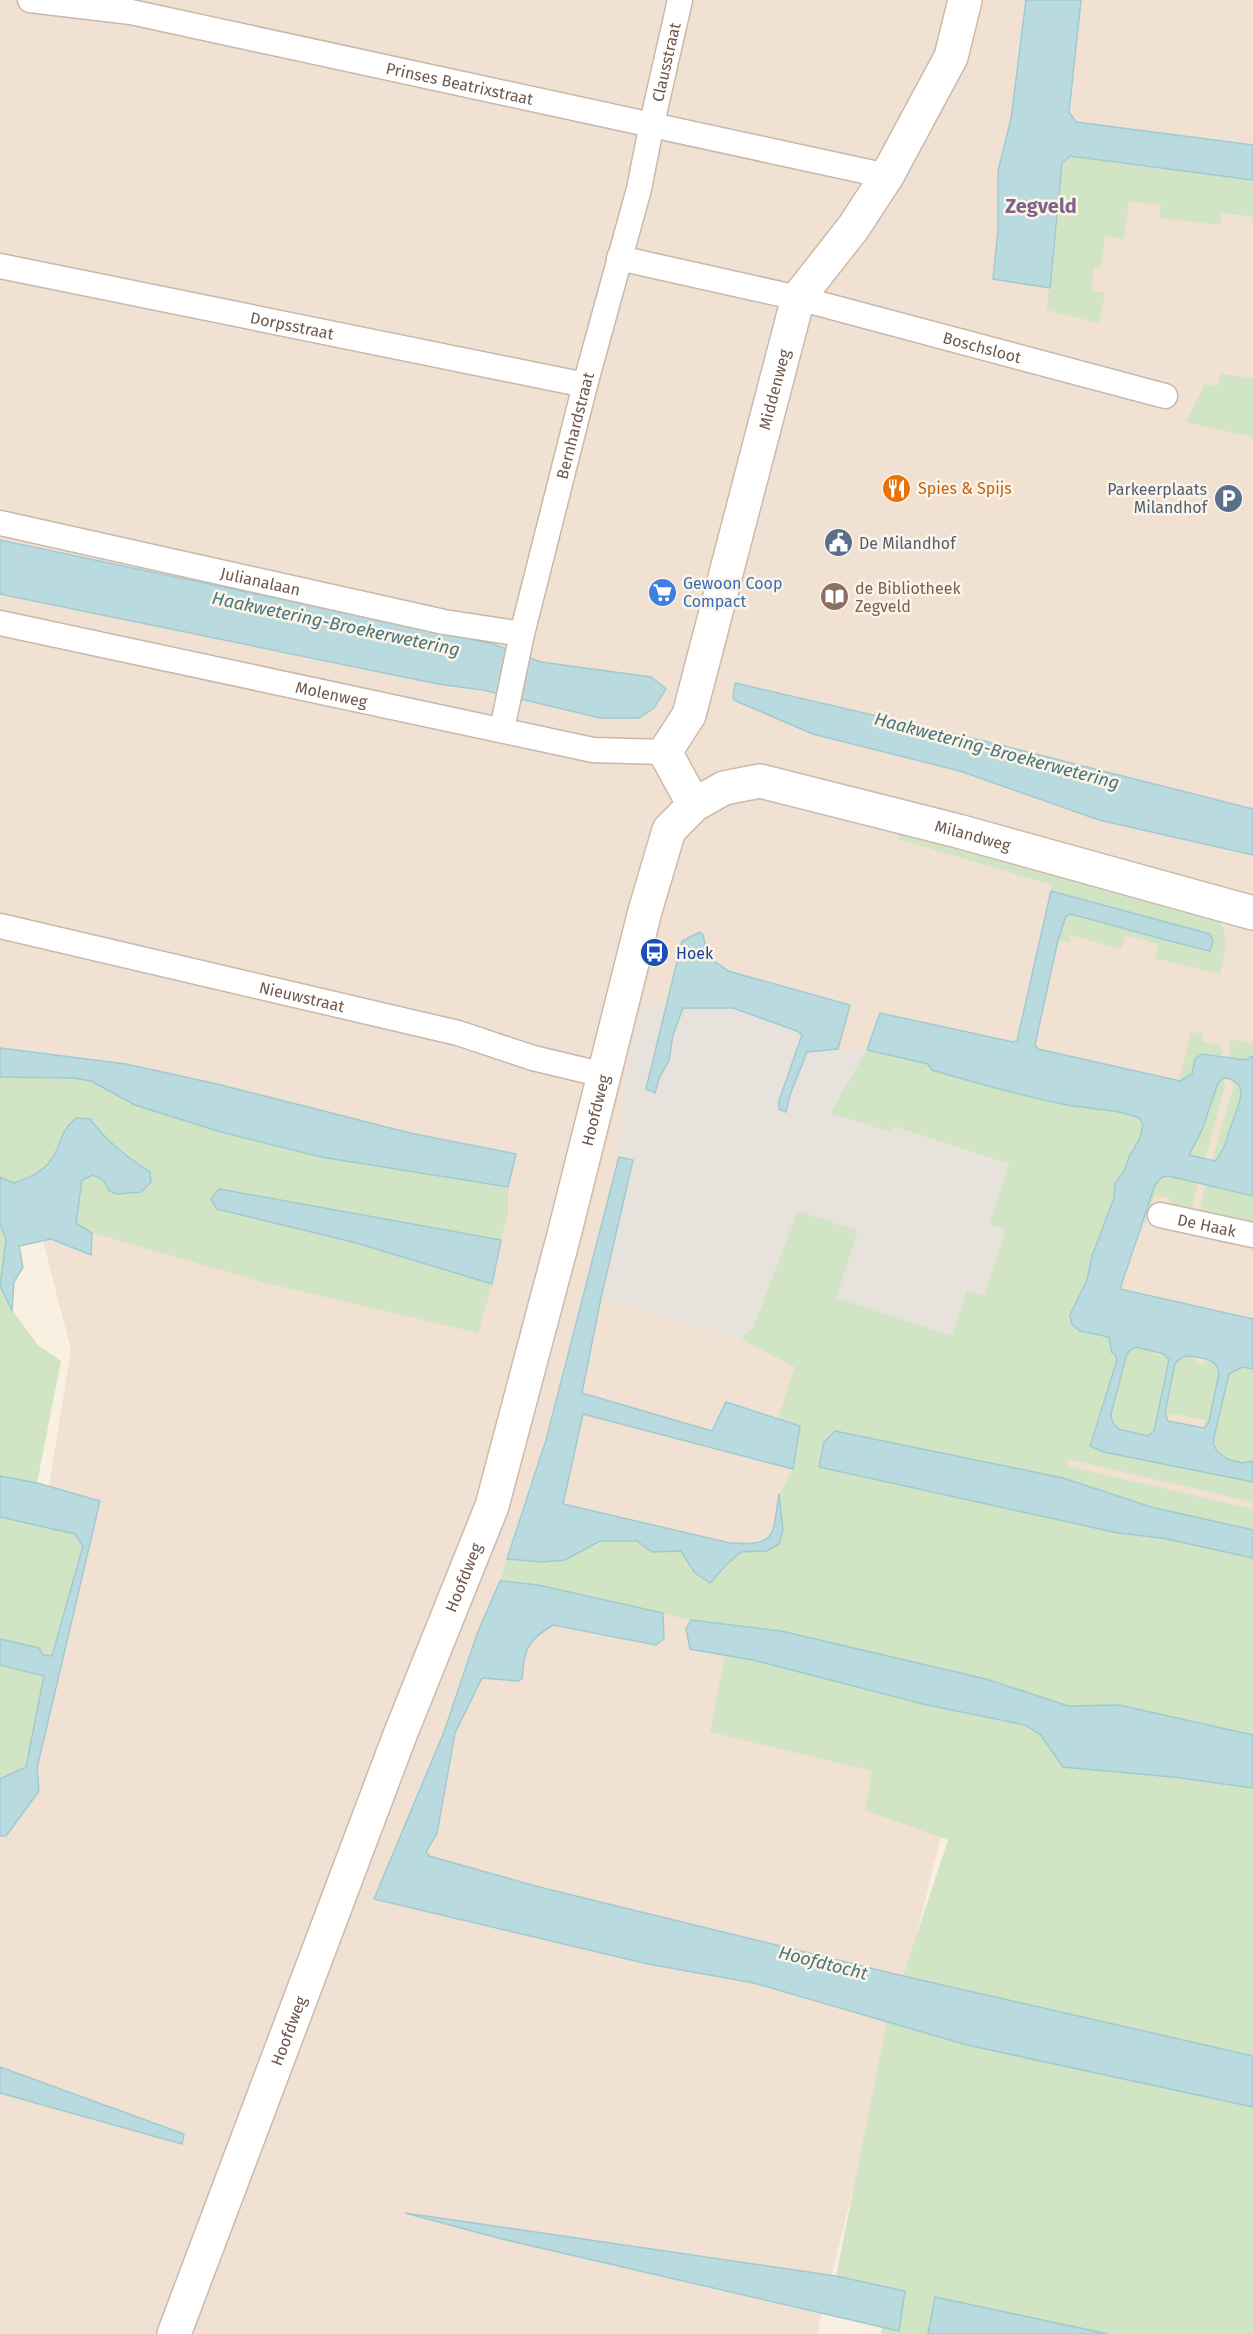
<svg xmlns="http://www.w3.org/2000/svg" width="1253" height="2334" font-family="'Fira Sans',sans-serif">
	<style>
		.residential { fill: #f0e1d2 }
		.industrial { fill: #e8e2dd }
		.green { fill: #d1e4c3 }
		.water { fill: #b9dbe0; stroke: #a1cad0; stroke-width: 1.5; fill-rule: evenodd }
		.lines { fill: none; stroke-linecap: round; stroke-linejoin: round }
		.street-casing { stroke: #c8b7ab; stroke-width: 27 }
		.secondary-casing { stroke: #cdb9ab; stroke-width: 36 }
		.street { stroke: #fff; stroke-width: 24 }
		.secondary { stroke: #fff; stroke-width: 33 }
		.labels { text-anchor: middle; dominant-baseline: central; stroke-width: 5; stroke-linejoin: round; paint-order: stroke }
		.street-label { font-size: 16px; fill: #6e574c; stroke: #fdf4e8 }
		.food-label { font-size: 16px; fill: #c56008; stroke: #fdf4e8; text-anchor: start }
		.service-label { font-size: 16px; fill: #4e5e75; stroke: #fdf4e8; text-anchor: end }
		.shop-label { font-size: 16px; fill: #366cbe; stroke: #fdf4e8; text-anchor: start }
		.education-label { font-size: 16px; fill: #785e54; stroke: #fdf4e8; text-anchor: start }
		.transit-label { font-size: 16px; fill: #164399; stroke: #fdf4e8; text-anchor: start }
		.water-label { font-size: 18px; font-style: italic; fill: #48777f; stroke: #fdf4e8 }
		.quarter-label { font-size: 20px; font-weight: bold; fill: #7c648a; stroke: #fdf4e8 }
	</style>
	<rect width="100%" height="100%" fill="#f9f0e2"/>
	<path class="residential" d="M0 0H1253V1520L1032 1471 817 2334H0V1773L4 1763 71 1350 23 1162 0 1161Z"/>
	<path class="industrial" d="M640 1006 733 1008 797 1031 802 1035 793 1056 778 1106 779 1109 786 1112 807 1052 867 1050 830 1113 890 1132 892 1126 1009 1164 989 1224 1006 1229 984 1296 967 1291 952 1336 836 1298 798 1212 753 1328 741 1339 601 1298 633 1160 619 1157 624 1080Z"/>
	<path class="green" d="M1070 156 1253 180V217L1222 213 1220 225 1159 218 1161 205 1129 201 1124 239 1105 236 1101 267H1094L1091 291 1105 293 1099 323 1047 310 1062 163Z
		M1220 374 1253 378V437L1186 422 1205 384 1218 386Z
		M899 831 1219 920C1231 938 1224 954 1220 974L1155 958 1158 944 1125 935 1121 949 1070 935 1069 943 1058 940 1064 918 1070 914C1117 926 1163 940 1210 951L1213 941 1210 934 1051 891 1052 885 898 839Z
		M1191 1032 1203 1034 1202 1041 1221 1046 1222 1056 1206 1054 1195 1059 1192 1074 1179 1081Z
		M1231 1039 1253 1044V1056L1245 1060 1230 1058 1229 1048Z
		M867 1050 928 1064 1069 1105 1093 1107 1139 1118 1143 1124 1140 1138 1114 1189V1198L1092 1256 1087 1279 1070 1315 1109 1337C1110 1348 1115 1350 1117 1360L1090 1441 1093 1448 1104 1452 1253 1482V1502L1068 1459 1066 1466 1253 1509V1530L1151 1507 1063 1478 835 1431 819 1467 1118 1533 1162 1538 1253 1558V1735L1119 1705 1068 1706 986 1679 781 1631 691 1620 538 1585 500 1581 507 1559 542 1562 565 1560 600 1541H637L652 1552 681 1551 694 1572 710 1583 727 1564 741 1552 767 1551 783 1530 779 1494 793 1469 800 1426 778 1419 795 1367 741 1339 753 1328 798 1211 858 1231 836 1298 952 1336 967 1291 984 1296 1006 1230 989 1224 1009 1164 893 1126 890 1132 830 1113Z
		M0 1077 73 1078 91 1081 135 1105 221 1132 321 1157 508 1187V1213L501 1240 219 1189 353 1242 492 1284 478 1333 266 1283 92 1233 76 1223 82 1180 93 1175 103 1180 109 1191 150 1172C127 1157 107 1142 90 1119L65 1127C53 1161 48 1169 14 1183L0 1177Z
		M1224 1078 1225 1086 1205 1159 1189 1154 1202 1130 1218 1083Z
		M1232 1079 1240 1084 1244 1096 1230 1127 1223 1152 1215 1161H1212L1233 1088Z
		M1169 1176 1198 1183 1191 1210 1174 1207 1168 1198 1155 1195 1146 1223 1143 1222 1155 1185 1162 1177Z
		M1206 1185 1253 1196V1224L1199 1212Z
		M0 1224 6 1240 0 1286 12 1310 38 1345 61 1361 37 1483 0 1476Z
		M1136 1347 1153 1351V1354L1161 1356 1164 1354 1169 1359 1154 1431 1148 1436 1118 1429 1112 1421 1111 1414 1126 1357 1129 1351Z
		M1184 1356 1196 1358 1195 1363 1204 1365 1205 1359C1214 1361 1218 1364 1219 1373L1209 1422 1205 1426V1420L1170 1413 1167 1421 1165 1414 1175 1363Z
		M1242 1367 1253 1369V1461L1249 1463C1194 1463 1219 1411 1227 1377L1232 1371Z
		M0 1517 76 1534 83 1546 52 1656 43 1655 39 1648 0 1639Z
		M725 1655 753 1660 927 1705 1025 1725 1040 1734 1064 1767 1173 1777 1253 1788V2056L903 1976 948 1840 865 1810 872 1771 710 1732Z
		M0 1665 45 1676 26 1767 0 1779Z
		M887 2021 967 2045 1253 2107V2334H1108L935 2297 928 2334H881L882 2327 899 2331 836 2276Z"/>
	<path class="water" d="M1026 0H1081L1069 112 1076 122 1253 145V180L1070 156 1062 163 1050 288 993 279 998 230V171L1011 119Z
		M0 540 493 644 541 662 651 677 666 689 654 708 639 718H600L483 690 438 684 0 594Z
		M735 683 980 740 1253 809V855L1099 820 960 771 813 734 736 701 733 698Z
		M1051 891 1210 934 1213 941 1210 951C1163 940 1117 926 1070 914L1066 916 1058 940 1035 1045 1038 1049 1180 1081 1192 1074 1195 1059 1202 1054 1245 1060 1253 1056V1196L1169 1176 1162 1177 1155 1185 1120 1289 1253 1319V1369L1242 1367 1229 1374 1214 1437V1445L1217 1451 1227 1459 1242 1463 1253 1461V1482L1104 1452 1090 1446 1117 1360 1115 1354 1112 1353 1109 1337 1080 1331 1072 1324 1070 1315 1087 1280 1092 1256 1114 1198 1115 1184 1124 1171 1129 1157 1140 1138 1143 1125 1139 1118C1116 1109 1091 1109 1067 1105 1021 1096 976 1083 932 1070L928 1064 867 1050 880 1013 1013 1042 1017 1041ZM1224 1078C1253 1081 1237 1108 1231 1126 1226 1139 1225 1151 1215 1161L1189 1155 1202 1130 1218 1083ZM1136 1347 1164 1354 1169 1360 1154 1431 1148 1436 1118 1429 1112 1421 1111 1414 1126 1357 1129 1351ZM1184 1356C1198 1357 1217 1357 1219 1373L1209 1422 1204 1428 1168 1421 1165 1413 1175 1363Z
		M700 932 703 935C707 957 712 962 731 972L850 1005 838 1049 807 1052 790 1095 786 1112 779 1109V1101L802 1035 797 1031 733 1008H683L673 1035 669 1061 660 1076 655 1093 646 1089 682 941Z
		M0 1048 126 1064 217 1084 410 1133 516 1154 508 1187 321 1157 221 1132 135 1105 91 1081 73 1078 0 1077Z
		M76 1118 90 1119C107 1142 127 1157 150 1172L151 1182 141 1192 117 1194 109 1191 103 1180 93 1175 82 1180 76 1223 92 1233 91 1255 51 1239 19 1246 23 1267 14 1282 12 1310 0 1286 6 1240 0 1224V1177L14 1183C28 1178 43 1172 51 1160 63 1143 58 1133 76 1118Z
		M619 1157 633 1160 601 1298 582 1393 712 1431 726 1402 800 1426 793 1469 583 1414 563 1504 730 1543C778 1546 772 1536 779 1494L783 1530 779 1544 767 1551 741 1552 727 1564 710 1583 694 1572 681 1551 652 1552 637 1541H600L565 1560 542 1562 507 1559 546 1440Z
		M219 1189 501 1240 492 1284 353 1242 217 1209 211 1199Z
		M835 1431 1063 1478 1151 1507 1253 1530V1558L1162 1538 1118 1533 819 1467 824 1442Z
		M0 1476 37 1483 100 1501 37 1768 39 1791 6 1836H0V1779L26 1767 44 1676 0 1665V1639L39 1648 43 1655 52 1656 83 1546 75 1534 0 1517Z
		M500 1581 538 1585 663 1613 664 1639 656 1645 553 1625C526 1641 525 1649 522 1679L518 1681 482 1678 455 1733 437 1833 426 1852 429 1856 539 1887 903 1976 1253 2056V2107L967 2045 754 1983 648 1964 374 1899 444 1732 477 1634Z
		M691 1620 781 1631 986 1679 1068 1706 1119 1705 1253 1735V1788L1173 1777 1063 1767 1040 1734 1025 1725 927 1705 753 1660 690 1649 686 1629Z
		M0 2067 184 2134 182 2144 0 2093Z
		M405 2213 836 2276 905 2291 899 2331 502 2239Z
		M935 2297 1108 2334H928Z"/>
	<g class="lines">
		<defs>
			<g id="street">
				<path id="s1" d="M30 0 131 12 887 176"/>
				<path id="s2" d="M619 258 798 298 1165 396"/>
				<path id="s3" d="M0 266 585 385"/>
				<path id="s4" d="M0 523 444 622 522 634"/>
				<path id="s5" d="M0 623 593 750 665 752"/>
				<path id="s6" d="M502 729 522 634 585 385 639 189 652 123 680 0"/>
				<path id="s7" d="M0 926 458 1033 533 1058 604 1075"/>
				<path id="s8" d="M1160 1215 1253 1235"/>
			</g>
			<g id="secondary">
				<path id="s9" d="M694 805 665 752 689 715 798 298 853 228 887 176 951 57 965 0"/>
				<path id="s10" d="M174 2334 400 1735 492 1506 564 1235 645 911 669 830 694 805 724 788 760 781 958 831 1253 913"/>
			</g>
		</defs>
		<use href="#street" class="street-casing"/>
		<use href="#secondary" class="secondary-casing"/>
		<use href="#street" class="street"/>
		<use href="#secondary" class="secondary"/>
	</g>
	<defs>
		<symbol id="restaurant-disc" viewBox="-11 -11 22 22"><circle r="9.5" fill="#e8710a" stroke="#fdf4e8"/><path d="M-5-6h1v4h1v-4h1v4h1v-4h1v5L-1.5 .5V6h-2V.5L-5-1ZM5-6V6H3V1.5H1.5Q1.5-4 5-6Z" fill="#fff"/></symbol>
		<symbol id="parking-disc" viewBox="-11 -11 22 22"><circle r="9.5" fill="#5c6f8a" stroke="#fdf4e8"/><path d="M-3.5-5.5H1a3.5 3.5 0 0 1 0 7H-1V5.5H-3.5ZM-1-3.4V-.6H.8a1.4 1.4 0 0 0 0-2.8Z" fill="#fff"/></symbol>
		<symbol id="civic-disc" viewBox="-11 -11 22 22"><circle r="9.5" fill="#5c6f8a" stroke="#fdf4e8"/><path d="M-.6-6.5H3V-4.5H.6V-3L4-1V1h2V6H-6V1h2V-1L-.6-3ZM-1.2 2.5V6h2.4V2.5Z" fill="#fff"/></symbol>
		<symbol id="supermarket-disc" viewBox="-11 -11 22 22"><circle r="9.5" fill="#3f7fe0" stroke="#fdf4e8"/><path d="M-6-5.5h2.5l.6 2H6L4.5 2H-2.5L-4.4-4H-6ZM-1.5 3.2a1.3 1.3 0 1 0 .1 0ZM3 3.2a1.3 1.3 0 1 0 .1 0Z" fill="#fff"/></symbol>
		<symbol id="library-disc" viewBox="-11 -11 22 22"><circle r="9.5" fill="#8d6e63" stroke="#fdf4e8"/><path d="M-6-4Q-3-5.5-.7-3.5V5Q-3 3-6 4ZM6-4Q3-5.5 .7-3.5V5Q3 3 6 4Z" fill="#fff"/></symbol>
		<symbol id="bus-disc" viewBox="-11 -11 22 22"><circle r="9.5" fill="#1a4fb4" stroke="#fdf4e8"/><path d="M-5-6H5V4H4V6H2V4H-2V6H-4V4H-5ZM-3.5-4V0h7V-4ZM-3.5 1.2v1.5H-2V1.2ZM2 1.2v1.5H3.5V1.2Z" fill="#fff"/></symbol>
	</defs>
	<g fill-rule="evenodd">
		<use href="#restaurant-disc" x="880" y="472" width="33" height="33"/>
		<use href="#parking-disc" x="1212" y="482" width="33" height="33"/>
		<use href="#civic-disc" x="822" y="526" width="33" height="33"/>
		<use href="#supermarket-disc" x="646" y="576" width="33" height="33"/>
		<use href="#library-disc" x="818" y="580" width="33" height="33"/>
		<use href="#bus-disc" x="638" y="936" width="33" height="33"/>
	</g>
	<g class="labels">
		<g class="street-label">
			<text stroke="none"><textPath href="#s6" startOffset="687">Clausstraat</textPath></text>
			<text stroke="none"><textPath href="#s1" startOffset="438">Prinses Beatrixstraat</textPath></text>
			<text stroke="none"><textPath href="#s3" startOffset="298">Dorpsstraat</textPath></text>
			<text stroke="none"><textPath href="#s2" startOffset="374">Boschsloot</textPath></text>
			<text stroke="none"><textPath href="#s9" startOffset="441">Middenweg</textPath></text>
			<text stroke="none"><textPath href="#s6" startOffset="312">Bernhardstraat</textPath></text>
			<text stroke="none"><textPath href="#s4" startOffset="267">Julianalaan</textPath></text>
			<text stroke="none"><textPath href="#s5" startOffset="339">Molenweg</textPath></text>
			<text stroke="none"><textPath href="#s10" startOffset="1912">Milandweg</textPath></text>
			<text stroke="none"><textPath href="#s7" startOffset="310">Nieuwstraat</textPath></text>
			<text stroke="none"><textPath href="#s10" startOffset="1296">Hoofdweg</textPath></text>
			<text stroke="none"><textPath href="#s8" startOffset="48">De Haak</textPath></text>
			<text stroke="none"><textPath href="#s10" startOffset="810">Hoofdweg</textPath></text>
			<text stroke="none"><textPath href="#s10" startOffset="324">Hoofdweg</textPath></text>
		</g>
		<g class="food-label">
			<text x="918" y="488">Spies &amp; Spijs</text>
		</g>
		<g class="service-label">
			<text x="1207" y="489">Parkeerplaats<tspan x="1207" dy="18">Milandhof</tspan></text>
			<text x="859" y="543" text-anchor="start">De Milandhof</text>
		</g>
		<g class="shop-label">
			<text x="683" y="583">Gewoon Coop<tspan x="683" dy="18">Compact</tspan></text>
		</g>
		<g class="education-label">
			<text x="855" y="588">de Bibliotheek<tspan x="855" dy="18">Zegveld</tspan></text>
		</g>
		<g class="transit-label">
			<text x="676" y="953">Hoek</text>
		</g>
		<g class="water-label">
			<text transform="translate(336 624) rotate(12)">Haakwetering-Broekerwetering</text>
			<text transform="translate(997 751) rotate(15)">Haakwetering-Broekerwetering</text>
			<text transform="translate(823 1963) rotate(14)">Hoofdtocht</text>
		</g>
		<g class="quarter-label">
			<text x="1041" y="206">Zegveld</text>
		</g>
	</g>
</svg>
